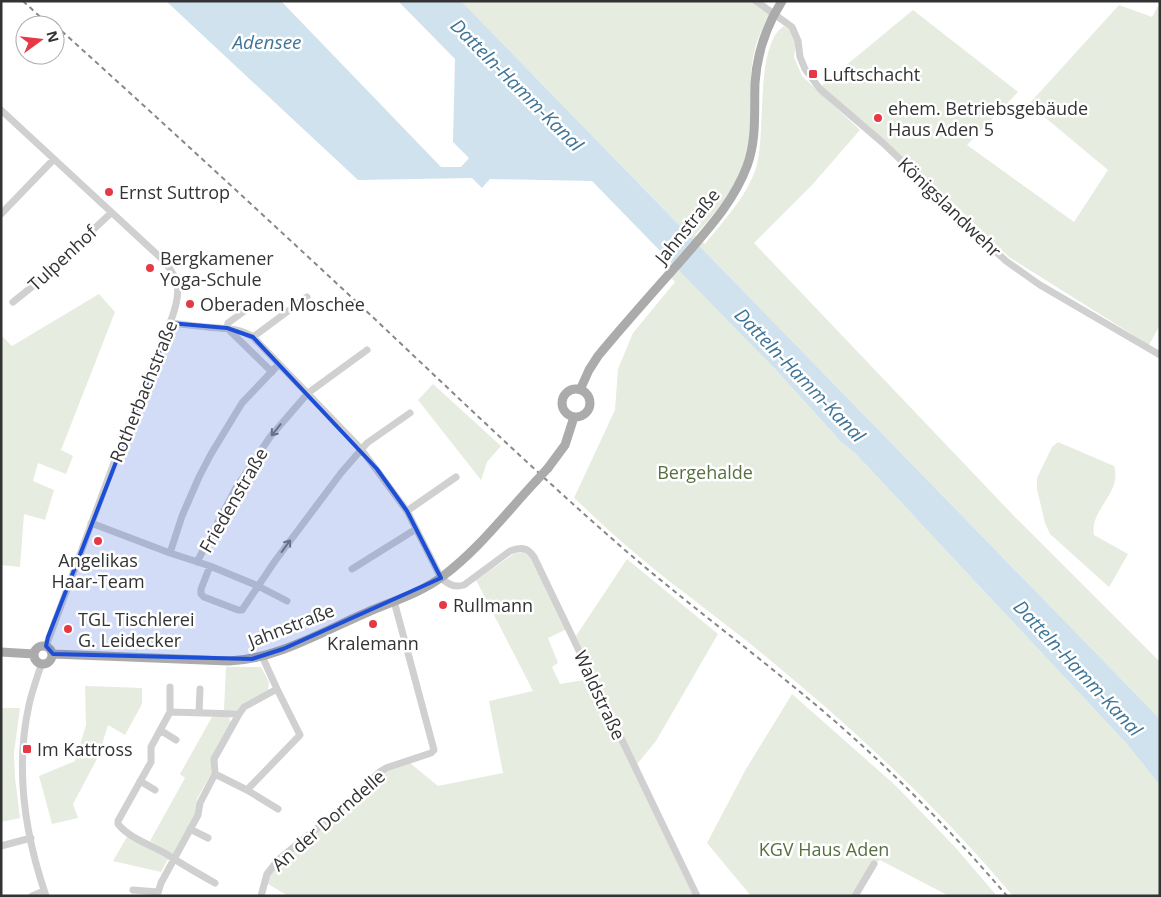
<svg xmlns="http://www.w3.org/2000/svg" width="1161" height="897" font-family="'Open Sans',sans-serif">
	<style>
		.green { fill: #e6ecdf }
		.water { fill: #cfe2ee }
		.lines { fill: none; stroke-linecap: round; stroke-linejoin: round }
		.minor { stroke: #d0d0d0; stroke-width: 7 }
		.major { stroke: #ababab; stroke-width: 9 }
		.rail { stroke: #888; stroke-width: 2; stroke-dasharray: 5 4; stroke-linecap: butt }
		.major-bridge { stroke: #ababab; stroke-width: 9 }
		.oneway { stroke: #7a7a7a }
		.marked { fill: #1d4ed8; fill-opacity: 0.2; stroke: #1d4ed8; stroke-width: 4; stroke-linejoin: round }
		.poi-dot { fill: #e63946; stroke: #fff; stroke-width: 2 }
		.labels { text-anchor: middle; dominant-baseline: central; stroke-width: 5; stroke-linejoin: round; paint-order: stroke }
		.poi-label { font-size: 18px; fill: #333; stroke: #fff; text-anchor: start }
		.street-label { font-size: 18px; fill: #333; stroke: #fff }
		.park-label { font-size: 18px; fill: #56703f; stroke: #fff }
		.water-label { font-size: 19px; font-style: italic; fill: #3f7597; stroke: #fff }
	</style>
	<rect width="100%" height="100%" fill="#fff"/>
	<path class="green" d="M461 1H752L770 14C765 25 757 37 755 49 747 79 753 110 749 140 744 178 721 208 695 235L705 244C724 220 746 198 756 168 767 133 754 45 784 26L790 30 796 44 794 57 802 76 860 130 812 185 754 243 1013 515 1160 662V719Z
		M1160 3V325L1149 345 1009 257 931 182 848 111 821 86 913 10 1018 92 967 145 1074 222 1108 170 1029 104 1119 5 1152 17Z
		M672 262 777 371 842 443 855 453 1126 743 1160 785V896H1013C938 807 853 728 764 655 722 620 677 589 636 554 615 537 595 517 574 498L615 410 618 369 633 333 675 282 665 271Z
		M99 294 115 312 61 450 73 456 66 474 38 463 33 481 54 490 45 520 24 514 20 567 1 565V335L12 346Z
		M433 384 501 446 487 462 481 480 418 400Z
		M1058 442 1114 466C1123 492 1089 510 1094 535L1128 554 1109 587 1050 534 1045 523 1037 489V478L1052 447Z
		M523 552 530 557 567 629 548 638 558 663 552 667 560 684 590 679 693 896H288L265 882 267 874 384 772 410 763 438 786 503 773 489 701 533 691 476 580 515 553Z
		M627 559 718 634 656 741 637 764 576 636Z
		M226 667H261L269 682 268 690 244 703 238 710H224Z
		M85 686 142 688V704L125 735 108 725 98 757 73 804 78 818 52 824 39 776 75 761 86 725Z
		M792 694 895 785 955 847 997 896H949L880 860 869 867 852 896H751L707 843 746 769Z
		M1 708H20L14 753 15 778 20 818 1 822Z
		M229 716 231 723 211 760V774L197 799 195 813 173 854 150 841 185 778 180 774 212 717Z
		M128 835 168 859 161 872 113 861Z"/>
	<path class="water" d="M166 1H281L441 167H461L469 158 453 142 455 59 398 1H461L1160 719V785L1126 743 855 453 842 443 777 371 592 181 490 179 482 188 472 178 358 180Z"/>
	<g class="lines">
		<path class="minor" d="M756 1 792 27 798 41 800 57 805 69 820 89 883 143 928 186 968 226 1006 261 1040 285 1160 355
			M1 110 162 259C183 281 180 297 170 323L118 452 46 646
			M1 214 54 159
			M13 302 33 286 111 213
			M170 323C182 324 194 326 207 327 223 329 238 327 253 337L361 449 407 511 441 578C448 584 454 588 464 585L510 551C521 547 527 547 534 557L697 896
			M227 328 272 372
			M227 328 228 323 254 304
			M253 337 307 297
			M407 511 456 477
			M91 523 170 553 210 566 258 586 287 601
			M170 553 182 516 199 477 211 454 242 403 279 364
			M197 562 236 488 270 437 308 393 367 350
			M210 566 201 589V594L204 597 238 610H242L275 561 341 473 367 443 410 413
			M352 569 416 529
			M262 656 277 689
			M41 665C37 678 32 691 29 705 15 768 25 835 46 896
			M170 712V687
			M199 713 200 689
			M160 730 176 740
			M140 781 155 790
			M247 790 278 809
			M190 829 208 838
			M1 846 31 838
			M215 883C199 874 183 865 168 855 152 845 130 839 118 824V821L151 762V747L170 712 239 714
			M133 890 158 892
			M32 896 44 891
			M157 896 161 883 198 815 200 803 215 774 214 759 239 714 244 707 277 689 300 735 247 790 215 774
			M261 896 267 874 278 860 359 794 377 774 386 768 431 753 434 750 394 601
			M855 896 874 864"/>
		<path class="major" d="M562 403a14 14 0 1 1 28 0a14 14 0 1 1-28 0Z
			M580 390 589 370 598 356C626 322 656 289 685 256 709 228 734 201 747 166 757 139 754 111 755 83 757 53 766 26 782 1
			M548 468 565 445 574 417
			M34 655a9 9 0 1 1 18 0a9 9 0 1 1-18 0Z
			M1 652 34 654
			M53 654 229 661C278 659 323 631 368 612 393 601 421 593 443 576 478 550 506 513 536 481"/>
		<path class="rail" d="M23 1 49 25
			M55 25C158 118 260 212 361 306 446 386 530 467 618 544 675 594 736 639 794 687 872 750 942 820 1007 896"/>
		<path class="major-bridge" d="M536 481 548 468"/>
	</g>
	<defs><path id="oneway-shaft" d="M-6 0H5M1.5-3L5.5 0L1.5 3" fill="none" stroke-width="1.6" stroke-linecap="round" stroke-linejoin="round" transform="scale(1.25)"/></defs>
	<g class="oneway">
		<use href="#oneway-shaft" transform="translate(276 430) rotate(129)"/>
		<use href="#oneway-shaft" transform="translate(286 546) rotate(-54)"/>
	</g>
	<path class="marked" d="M170 323 227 328 253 337 377 469 407 511 441 578 283 649 252 659 53 654 46 646 48 637Z"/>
	<g class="poi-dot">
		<rect x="808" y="69" width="10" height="10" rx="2.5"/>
		<circle cx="878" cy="118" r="5"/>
		<circle cx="109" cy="192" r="5"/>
		<circle cx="150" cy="268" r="5"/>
		<circle cx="190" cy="304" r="5"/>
		<circle cx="98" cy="541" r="5"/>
		<circle cx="443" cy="605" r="5"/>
		<circle cx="373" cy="624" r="5"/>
		<circle cx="68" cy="629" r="5"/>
		<rect x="22" y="744" width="10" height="10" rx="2.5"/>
	</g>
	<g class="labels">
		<g class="poi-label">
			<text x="823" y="74">Luftschacht</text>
			<text x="888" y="108">ehem. Betriebsgebäude<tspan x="888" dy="21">Haus Aden 5</tspan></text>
			<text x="119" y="192">Ernst Suttrop</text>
			<text x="160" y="258">Bergkamener<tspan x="160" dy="21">Yoga-Schule</tspan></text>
			<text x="200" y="304">Oberaden Moschee</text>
			<text x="98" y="560" text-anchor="middle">Angelikas<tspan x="98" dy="21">Haar-Team</tspan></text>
			<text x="453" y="605">Rullmann</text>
			<text x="78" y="619">TGL Tischlerei<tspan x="78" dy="21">G. Leidecker</tspan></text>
			<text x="373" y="643" text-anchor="middle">Kralemann</text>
			<text x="37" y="749">Im Kattross</text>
		</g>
		<g class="street-label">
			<text transform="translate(950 207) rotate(44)">Königslandwehr</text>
			<text transform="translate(687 226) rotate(-51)">Jahnstraße</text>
			<text transform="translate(62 258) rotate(-43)">Tulpenhof</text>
			<text transform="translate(143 391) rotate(-68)">Rotherbachstraße</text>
			<text transform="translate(233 500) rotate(-60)">Friedenstraße</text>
			<text transform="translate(291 625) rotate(-21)">Jahnstraße</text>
			<text transform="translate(600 695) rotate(65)">Waldstraße</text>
			<text transform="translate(328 820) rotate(-41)">An der Dorndelle</text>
		</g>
		<g class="park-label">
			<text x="705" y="472">Bergehalde</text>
			<text x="824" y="849">KGV Haus Aden</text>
		</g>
		<g class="water-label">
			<text x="267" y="42">Adensee</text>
			<text transform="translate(517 85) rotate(45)">Datteln-Hamm-Kanal</text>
			<text transform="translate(800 375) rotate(46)">Datteln-Hamm-Kanal</text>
			<text transform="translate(1078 668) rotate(47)">Datteln-Hamm-Kanal</text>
		</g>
	</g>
	<rect width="1161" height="897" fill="none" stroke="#333333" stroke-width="5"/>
	<g transform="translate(40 40) rotate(75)"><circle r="24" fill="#ffffff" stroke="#adadad"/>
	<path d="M0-4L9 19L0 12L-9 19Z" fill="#e63946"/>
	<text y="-8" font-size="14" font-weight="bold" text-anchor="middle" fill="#333333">N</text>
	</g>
</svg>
